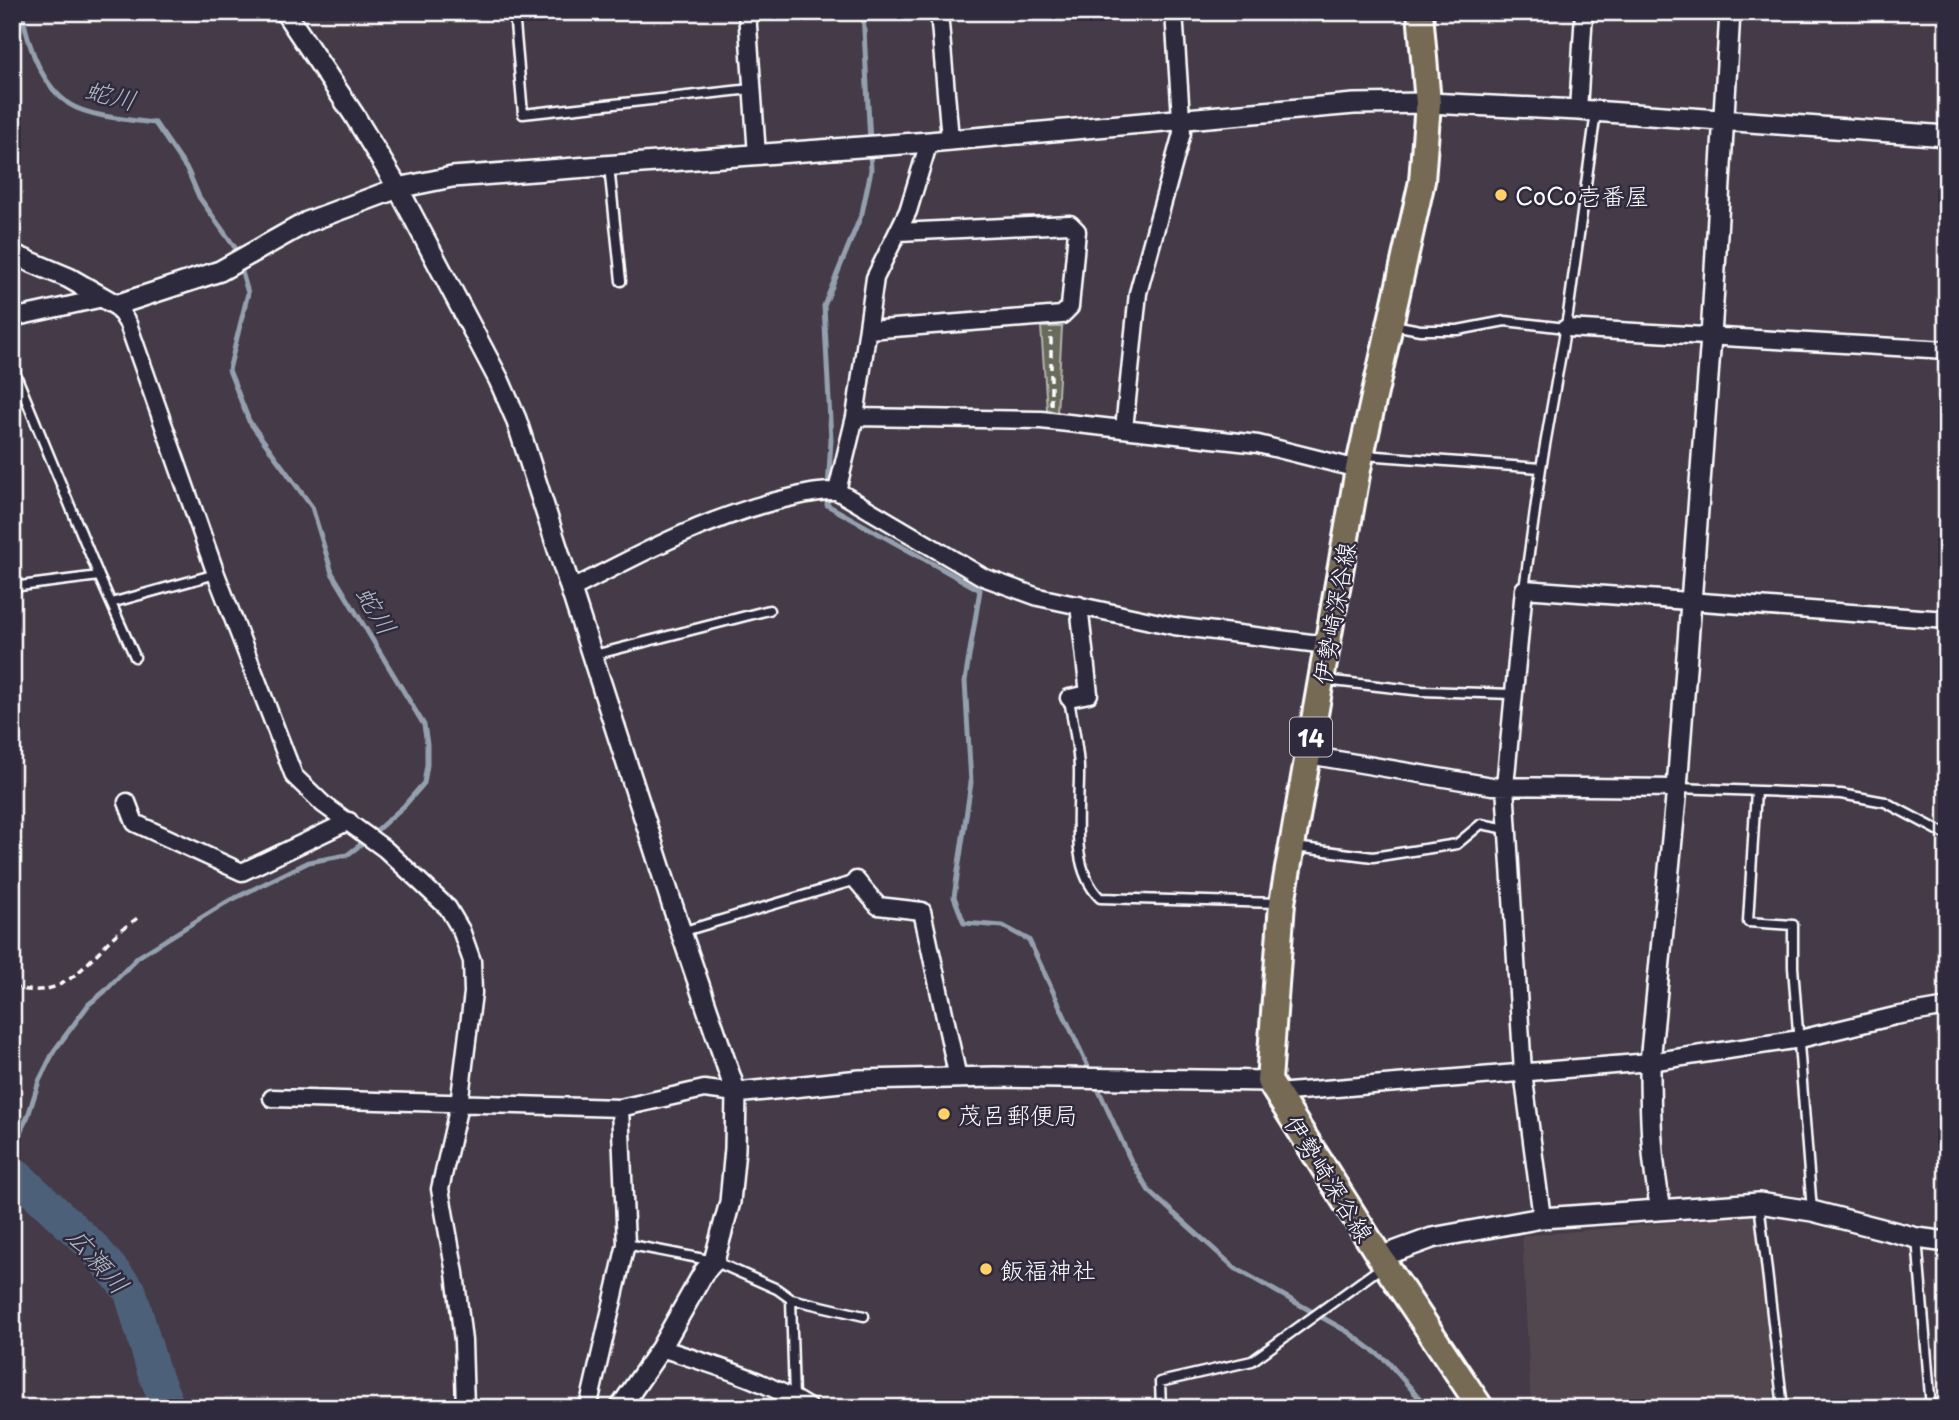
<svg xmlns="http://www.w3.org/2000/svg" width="1959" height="1420" font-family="'Playpen Sans','Klee One',sans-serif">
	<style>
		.built { fill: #534650 }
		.green { fill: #676a5c; stroke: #b3b4ae; stroke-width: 2 }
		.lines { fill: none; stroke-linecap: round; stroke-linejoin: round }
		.stream { stroke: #95a0af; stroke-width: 5 }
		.river { stroke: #4e6079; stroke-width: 33 }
		.service-casing { stroke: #fff; stroke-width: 13 }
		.minor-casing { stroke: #fff; stroke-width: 21 }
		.tertiary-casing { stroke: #fff; stroke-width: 24 }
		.primary-casing { stroke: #fff; stroke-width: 30 }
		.path { stroke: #fff; stroke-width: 3.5; stroke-dasharray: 7 5; stroke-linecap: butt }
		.service { stroke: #2f2a3d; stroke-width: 8 }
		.minor { stroke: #2f2a3d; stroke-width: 16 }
		.tertiary { stroke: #2f2a3d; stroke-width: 19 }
		.primary { stroke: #766a54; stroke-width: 24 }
		.poi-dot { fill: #ffd166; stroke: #2f2a3d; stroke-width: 2.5 }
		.labels { text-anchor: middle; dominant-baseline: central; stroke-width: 5; stroke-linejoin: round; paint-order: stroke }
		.shield { fill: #2f2a3d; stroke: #c1bfc5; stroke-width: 2 }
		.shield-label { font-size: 23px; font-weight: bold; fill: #fff }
		.poi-label { font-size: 24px; fill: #fff; stroke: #2f2a3d; text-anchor: start }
		.street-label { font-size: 24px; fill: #fff; stroke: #2f2a3d }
		.water-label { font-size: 26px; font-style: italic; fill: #afb7c3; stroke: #2f2a3d }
	</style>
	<rect width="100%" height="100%" fill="#443a48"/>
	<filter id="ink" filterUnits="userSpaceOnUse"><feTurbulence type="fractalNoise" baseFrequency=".0143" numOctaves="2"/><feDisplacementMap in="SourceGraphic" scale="14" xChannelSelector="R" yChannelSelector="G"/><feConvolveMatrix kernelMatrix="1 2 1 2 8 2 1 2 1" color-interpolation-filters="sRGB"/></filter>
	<g filter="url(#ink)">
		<path class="built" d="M1756 1215 1775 1408H1531L1522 1236Z"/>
		<path class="green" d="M1041 327H1062L1057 413 1047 409Z"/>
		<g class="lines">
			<path class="stream" d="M22 12C28 45 40 84 69 104 89 117 131 120 155 123L188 171 199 197 236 249 237 255
				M863 12 870 142
				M870 152 871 170 862 213 824 306 831 440 827 505 980 590 965 681 971 783 954 897 964 923 1003 926 1029 940 1091 1073
				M1095 1082 1130 1159 1149 1191 1235 1268 1348 1332 1387 1361 1428 1408
				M12 1148 28 1116 39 1081 54 1051 89 1004 104 992 138 957 225 903 309 862 347 855 359 846 404 806 424 783 427 765V744L424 725 332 573 312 507 249 421 229 370 248 293 240 265"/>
			<path class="river" d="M12 1171 92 1246 130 1291 153 1370 169 1408"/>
			<defs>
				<path id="service" d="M514 12 523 114 751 89
					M609 166 621 281
					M1393 325 1420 330H1458L1505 321 1566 328
					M12 356 16 375 99 576
					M1364 455 1541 468
					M12 587 99 576 111 603 216 574
					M1524 589 1541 468 1568 314 1596 112
					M111 603 135 657
					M594 655 769 610
					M1324 680 1422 691 1512 694
					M1069 698C1072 721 1078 744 1079 768 1080 809 1068 866 1100 898L1278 903
					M1677 788 1841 794 1885 802 1947 835
					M1756 791 1748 922 1793 925V967L1812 1211
					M1295 847 1373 857 1457 844 1481 824 1507 829
					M681 932 856 880
					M1759 1203 1783 1408
					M1917 1238 1931 1408
					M626 1244 714 1261 777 1289 791 1299 794 1398
					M791 1299 864 1316
					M1161 1408 1160 1382 1252 1361 1383 1266"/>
				<path id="minor" d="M747 12 757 155
					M939 12 950 139
					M1578 110 1584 12
					M116 305 128 324 216 574 294 776 323 804 385 849 448 908 461 930 472 961 473 993 459 1105 440 1189 455 1273 463 1341 465 1408
					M12 318 103 298
					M1566 328 1947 350
					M868 330 1062 315 1070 307 1077 231 1070 224 898 232
					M855 417 1041 420 1258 444 1358 469
					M1124 429 1138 293 1182 133 1174 12
					M837 491 855 417 875 278 908 211 929 142
					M570 590C639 554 708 517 784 499 802 495 819 490 837 491L983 577 1038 597 1174 626 1327 645
					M1069 698 1089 694 1079 605
					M1308 755 1492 786 1677 788
					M127 802 135 823 242 872 349 821
					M856 880 878 906 922 911 958 1078
					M1276 1093 1650 1062 1800 1039 1895 1016 1947 1007
					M272 1098 620 1108 704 1089 736 1093
					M1542 1218 1523 1072 1505 786 1524 589 1947 620
					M661 1348C712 1365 764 1379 809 1408
					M588 1408 626 1244 620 1108"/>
				<path id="tertiary" d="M285 12 354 115 398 188 499 380 516 419 681 932 736 1093 735 1149 730 1202 714 1261 704 1272 661 1348 620 1408
					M12 254 69 278 116 305 220 271 307 222 398 188 452 177 929 142 1354 104 1428 103 1578 110 1947 136
					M736 1093 860 1080 994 1077 1269 1081
					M1661 1209C1651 1162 1650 1110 1650 1062L1677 788 1711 337 1730 12
					M1380 1257 1432 1238 1542 1218 1759 1203 1812 1211 1917 1238 1947 1242"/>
				<path id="primary" d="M1420 12 1428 103 1422 181 1358 469 1282 903 1269 1081 1380 1257 1481 1408"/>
			</defs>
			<use href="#service" class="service-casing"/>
			<use href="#minor" class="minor-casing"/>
			<use href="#tertiary" class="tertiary-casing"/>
			<use href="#primary" class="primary-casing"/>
			<path class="path" d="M1051 405V332
				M12 987C60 1000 79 972 109 941 118 932 129 924 139 917"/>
			<use href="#service" class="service"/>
			<use href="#minor" class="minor"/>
			<use href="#tertiary" class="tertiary"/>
			<use href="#primary" class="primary"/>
		</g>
	</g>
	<g class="poi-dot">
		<circle cx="1501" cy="195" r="7"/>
		<circle cx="944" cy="1114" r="7"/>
		<circle cx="986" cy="1269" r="7"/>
	</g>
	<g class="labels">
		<rect class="shield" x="1290" y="717.5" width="42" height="39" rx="5"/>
		<g class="shield-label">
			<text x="1311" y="737">14</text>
		</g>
		<g class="poi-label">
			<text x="1515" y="195">CoCo壱番屋</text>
			<text x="958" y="1114">茂呂郵便局</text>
			<text x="1000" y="1269">飯福神社</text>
		</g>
		<g class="street-label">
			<text transform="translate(1333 613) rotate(-80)">伊勢崎深谷線</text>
			<text transform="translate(1330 1178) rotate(58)">伊勢崎深谷線</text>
		</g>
		<g class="water-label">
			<text transform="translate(111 94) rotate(14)">蛇川</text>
			<text transform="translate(377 610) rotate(59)">蛇川</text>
			<text transform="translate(99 1260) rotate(49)">広瀬川</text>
		</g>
	</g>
	<rect width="1959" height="1420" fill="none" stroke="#2f2a3d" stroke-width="42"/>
	<rect x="21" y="21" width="1917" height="1378" fill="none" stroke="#fff" stroke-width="2.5" filter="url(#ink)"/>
</svg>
